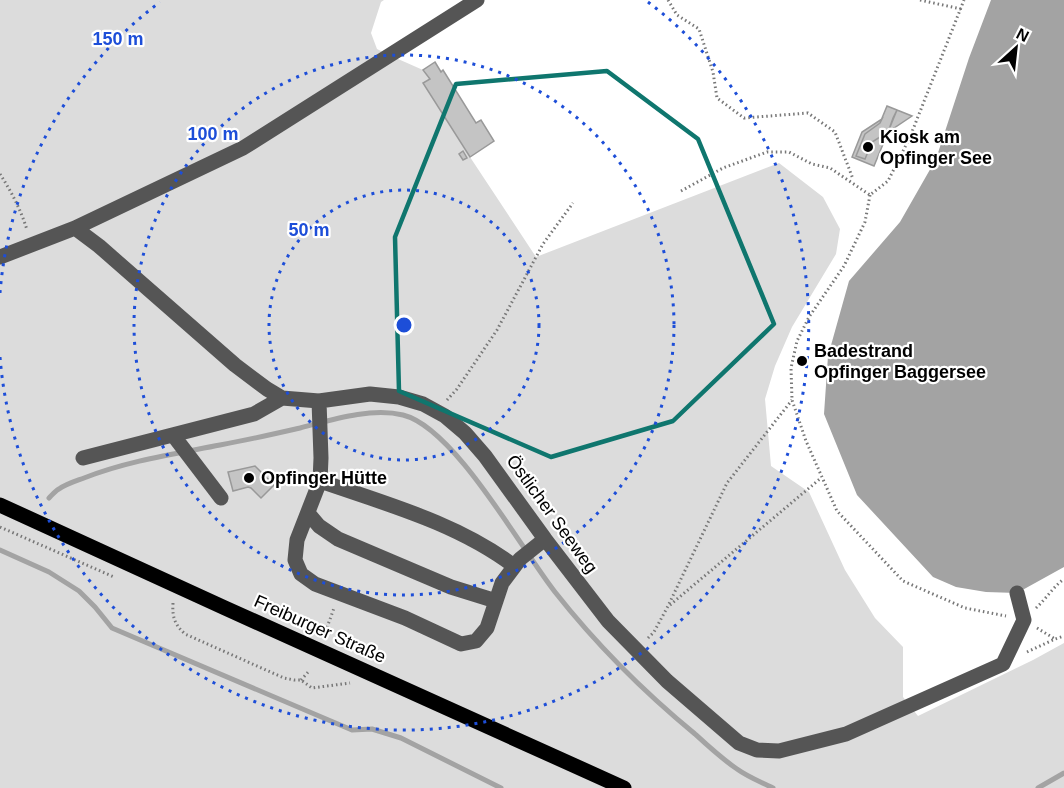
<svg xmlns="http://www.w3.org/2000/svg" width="1064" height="788" font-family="Helvetica,sans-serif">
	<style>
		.green { fill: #dcdcdc }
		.water { fill: #a3a3a3 }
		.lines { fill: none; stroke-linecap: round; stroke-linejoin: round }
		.stream { stroke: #a3a3a3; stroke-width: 5 }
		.building { fill: #c4c4c4; stroke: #999; stroke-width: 1.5 }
		.major-casing { stroke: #dbdbdb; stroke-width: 17 }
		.path { stroke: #777; stroke-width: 3; stroke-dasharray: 1.5 3; stroke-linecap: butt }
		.minor { stroke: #555; stroke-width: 15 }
		.major { stroke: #000; stroke-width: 15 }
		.marked { fill: none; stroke: #0f766e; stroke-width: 4.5; stroke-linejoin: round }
		.ring { fill: none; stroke: #1d4ed8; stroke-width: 3; stroke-dasharray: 3 6 }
		.poi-dot { fill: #000; stroke: #fff; stroke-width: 2 }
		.labels { text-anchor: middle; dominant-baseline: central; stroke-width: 4.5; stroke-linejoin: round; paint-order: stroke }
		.poi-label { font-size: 18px; font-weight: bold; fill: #000; stroke: #fff; text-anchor: start }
		.street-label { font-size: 18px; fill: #000; stroke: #fff }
		.centre { fill: #1d4ed8; stroke: #fff; stroke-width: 3 }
		.ring-label { font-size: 18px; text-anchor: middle; font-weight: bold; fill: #1d4ed8; stroke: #fff; stroke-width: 4.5; stroke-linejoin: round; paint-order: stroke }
	</style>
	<rect width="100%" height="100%" fill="#fff"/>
	<path class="green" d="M0 0H384L381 2 371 33 377 49 389 55 423 70 430 79 423 83 470 157 536 257 779 163 823 197 840 229 836 254 792 327 775 366 765 399 771 466 809 492 845 570 875 618 903 647V697L918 716 1033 660 1064 643V788H0Z"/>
	<path class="water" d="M991 0H1064V567L1017 593 986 592 956 587 933 577 857 495 824 414 828 356 849 281 900 222 936 159 969 58Z"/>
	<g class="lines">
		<path class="stream" d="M49 498C52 495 55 491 59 489 66 484 76 481 84 478 127 461 174 454 220 445 247 440 274 434 300 428 331 420 371 407 403 415 455 428 521 549 555 592 596 644 644 692 695 734 708 746 722 759 737 769 748 777 761 782 773 788
			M0 550 49 572 79 591 95 607 112 628 352 730 372 729 401 738 501 788
			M1038 788 1064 773"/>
	</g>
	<path class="building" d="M435 62 441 72 443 70 476 123 481 120 494 141 470 157 423 83 430 79 423 70Z
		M887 106 897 110 888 132 872 142 865 159 856 156 865 134 880 123Z
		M897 110 912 116 888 132 893 118Z
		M882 119 880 123 865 134 856 156 865 159 872 142 888 132 874 166 852 157 862 132Z
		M463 151 467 158 463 160 459 154Z
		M255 466 274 485 261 498 251 488 248 487 233 491 228 472Z"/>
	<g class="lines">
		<defs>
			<path id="major" d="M0 505 225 608 624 788"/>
		</defs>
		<use href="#major" class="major-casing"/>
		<path class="path" d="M668 0 677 15 699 29 713 72 717 98 744 118 808 113 835 132 853 179
			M920 0 961 9
			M0 174C11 191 21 210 27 230
			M681 191 723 168 767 152H789L812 164 830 168 870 195 888 181 910 137 964 0
			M870 195 865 222 844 266 809 317 797 341 791 368 792 400 806 441 837 511 903 581 965 608 1006 616
			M447 400 457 389 497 330 543 244 573 203
			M0 527 114 577
			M173 603C172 617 175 625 185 634L284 678 294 680H301L312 688 350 683
			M670 605 821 478
			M1036 608C1046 599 1053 587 1064 579
			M1037 628 1055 639
			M324 636 334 608
			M648 638 654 632 668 606 727 483 792 400
			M1027 652 1055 639 1064 636
			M301 680 309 671"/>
		<path class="minor" d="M75 228 99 246 235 365 267 389 282 398 319 401 370 394 399 397 423 404 445 416 465 433 485 456 545 539 608 621 667 681 739 743 757 750 779 751 846 734 1003 664 1024 620 1017 593
			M0 257 75 228 243 148 477 0
			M319 401 321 458 320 481 297 540 295 560 301 574 315 584 405 618 461 644 476 641 487 628 502 583 520 559 545 539
			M173 435 221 498
			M83 458 254 414 282 398
			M320 481C386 504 457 523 514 566
			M308 513 319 526 338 539 451 587 496 601"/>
		<use href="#major" class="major"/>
	</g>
	<path class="marked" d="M607 71 698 139 774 324 673 421 551 457 399 391 395 237 456 84Z"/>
	<g class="ring">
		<circle cx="404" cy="325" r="135"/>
		<circle cx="404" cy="325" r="270"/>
		<path d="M0 293A405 405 0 0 1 160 2M648 2A405 405 0 1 1 0 357"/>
	</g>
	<g class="poi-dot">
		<circle cx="868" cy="147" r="6"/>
		<circle cx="802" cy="361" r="6"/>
		<circle cx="249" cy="478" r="6"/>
	</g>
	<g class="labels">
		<g class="poi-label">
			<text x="880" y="137">Kiosk am<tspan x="880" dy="21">Opfinger See</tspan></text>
			<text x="814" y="351">Badestrand<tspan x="814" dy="21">Opfinger Baggersee</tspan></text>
			<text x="261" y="478">Opfinger Hütte</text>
		</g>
		<g class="street-label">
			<text transform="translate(552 514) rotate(54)">Östlicher Seeweg</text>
			<text transform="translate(320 629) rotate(24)">Freiburger Straße</text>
		</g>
	</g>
	<circle cx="404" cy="325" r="9" class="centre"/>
	<g class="ring-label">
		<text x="118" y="45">150 m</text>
		<text x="213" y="140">100 m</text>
		<text x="309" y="236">50 m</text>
	</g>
	<g transform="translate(1016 48) rotate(27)" stroke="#ffffff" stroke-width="4.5" paint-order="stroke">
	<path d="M0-4.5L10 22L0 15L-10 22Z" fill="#000000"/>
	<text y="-9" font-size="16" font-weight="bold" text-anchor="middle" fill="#000000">N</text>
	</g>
</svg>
